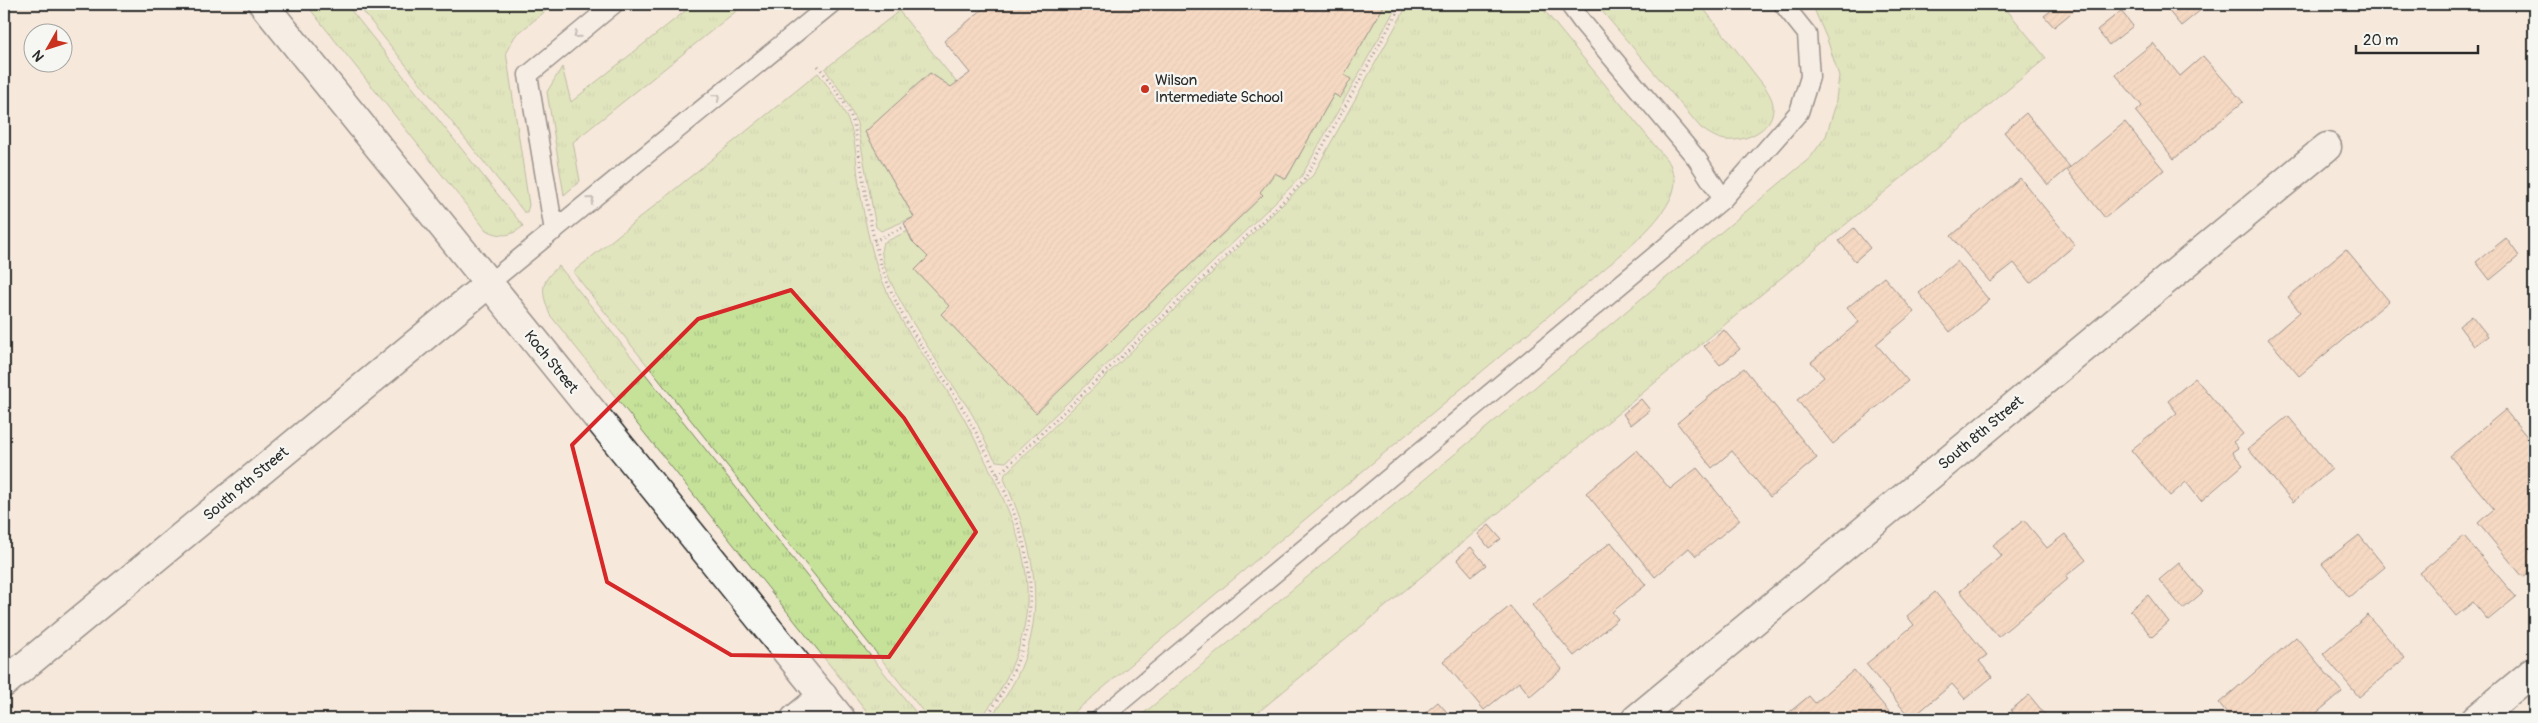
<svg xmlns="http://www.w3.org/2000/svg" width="2538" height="723" font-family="Pangolin,sans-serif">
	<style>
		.grass { fill: url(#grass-tufts); stroke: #788662 }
		.building { fill: url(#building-hatch); stroke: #2b2b2b }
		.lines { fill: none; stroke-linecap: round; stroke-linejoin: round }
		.service-casing { stroke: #2b2b2b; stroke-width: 21 }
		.minor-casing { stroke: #2b2b2b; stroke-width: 31 }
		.tertiary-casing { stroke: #2b2b2b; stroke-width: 31 }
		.path { stroke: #2b2b2b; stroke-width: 3; stroke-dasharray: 1 4; stroke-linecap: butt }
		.service { stroke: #f6f6f2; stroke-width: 18 }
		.minor { stroke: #f6f6f2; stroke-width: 28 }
		.tertiary { stroke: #f6f6f2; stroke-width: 28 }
		.oneway { stroke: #90908e }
		.marked { fill: none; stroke: #d62828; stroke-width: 4; stroke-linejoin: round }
		.poi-dot { fill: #c8321e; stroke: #f6f6f2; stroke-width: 2 }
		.labels { text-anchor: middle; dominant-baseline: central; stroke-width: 4.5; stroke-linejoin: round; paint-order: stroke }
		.poi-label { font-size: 15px; fill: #2b2b2b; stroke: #f6f6f2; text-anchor: start }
		.street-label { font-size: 15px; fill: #2b2b2b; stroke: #f6f6f2 }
	</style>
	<defs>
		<pattern id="grass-tufts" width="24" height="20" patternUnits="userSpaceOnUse" patternTransform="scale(1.25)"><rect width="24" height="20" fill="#c6e299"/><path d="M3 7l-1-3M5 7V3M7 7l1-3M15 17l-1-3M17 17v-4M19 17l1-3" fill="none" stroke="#aac284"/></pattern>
		<pattern id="building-hatch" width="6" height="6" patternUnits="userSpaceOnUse" patternTransform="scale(1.25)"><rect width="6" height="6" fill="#f6c7a5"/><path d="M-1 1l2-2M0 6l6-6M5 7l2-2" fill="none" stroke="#d3ab8e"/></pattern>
	</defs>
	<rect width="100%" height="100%" fill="#f6e8db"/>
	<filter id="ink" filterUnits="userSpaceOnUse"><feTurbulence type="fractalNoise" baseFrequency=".02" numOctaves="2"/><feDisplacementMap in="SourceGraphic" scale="10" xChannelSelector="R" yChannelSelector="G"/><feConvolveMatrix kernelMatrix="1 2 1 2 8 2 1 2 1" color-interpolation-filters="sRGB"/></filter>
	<g filter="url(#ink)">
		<path class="grass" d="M306 4H346L523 226C511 237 501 237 486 230Z
			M357 4H554L515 36 506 52 529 205 527 212H524Z
			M694 4H745L573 142 580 181 564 195 547 92 562 67 571 102Z
			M1385 4H1398L1301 177 1006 462 996 461C986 447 981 429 972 414 955 386 870 271 883 243L908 231 912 241 928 257 915 270 949 306 941 314 1036 413 1262 196 1260 192 1275 173 1286 179 1334 94 1340 98 1350 80 1344 75Z
			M1408 4H1539L1670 164C1671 169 1674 174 1675 179 1677 213 1618 256 1595 277L1066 719H989C1052 643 1043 564 1004 479L1005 474 1313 175Z
			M1596 4H1700L1765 87C1769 94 1774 101 1773 109 1772 130 1745 142 1726 140 1717 139 1708 133 1701 128Z
			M1812 4H2002L2046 58 1250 719H1137L1810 158 1826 136 1835 107 1839 76 1827 39Z
			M899 11 957 83 951 87 930 73 865 132 914 217 881 231 876 227 857 123 842 93 825 69Z
			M818 73C831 90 844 108 851 128 856 144 856 161 858 177 863 212 869 247 882 280 899 324 928 360 953 400 967 422 978 446 990 470 1020 533 1042 588 1015 658 1006 680 996 702 979 719H929L573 272Z
			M559 266 921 719H873L550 315C542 293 538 283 559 266Z"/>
		<path class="building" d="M989 4H1385L1344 75 1351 79 1340 98 1334 94 1286 179 1275 173 1260 192 1263 195 1036 413 941 314 949 306 915 270 928 257 912 241 904 223 914 217 865 132 930 73 951 87 970 73 944 41Z
			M2059 4H2082L2054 27 2044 16Z
			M2163 4H2208L2181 26Z
			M2121 11 2133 26 2109 45 2097 30Z
			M2153 43 2180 76 2203 56 2243 102 2174 159 2136 112 2142 106 2115 74Z
			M2026 113 2070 167 2048 185 2004 132Z
			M2125 122 2164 170 2105 218 2067 170Z
			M2020 178 2075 245 2030 283 2014 263 1990 282 1951 236Z
			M1854 228 1870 248 1855 261 1839 241Z
			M2506 238 2519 256 2490 280 2476 262Z
			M2346 249 2389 301 2299 376 2268 339 2300 312 2288 297Z
			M1957 261 1989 300 1950 332 1919 293Z
			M1884 277 1914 312 1876 344 1908 381 1833 444 1797 400 1824 377 1811 362 1859 322 1847 308Z
			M2472 316 2488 336 2474 346 2459 326Z
			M1724 330 1740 349 1720 365 1704 346Z
			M1744 368 1817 458 1770 497 1732 451 1712 468 1677 423Z
			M2195 378 2243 434 2233 442 2238 448 2232 452 2243 465 2201 501 2186 482 2170 496 2131 450 2177 413 2168 401Z
			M1641 399 1650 410 1631 425 1623 414Z
			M2505 410 2534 445V568L2523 577 2478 523 2494 509 2450 456Z
			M2288 416 2332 469 2293 502 2248 449Z
			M1637 450 1670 489 1697 468 1740 520 1696 556 1689 548 1655 577 1586 493Z
			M2024 520 2047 548 2065 534 2086 560 2066 576 2068 579 1998 637 1960 591 2002 556 1993 545Z
			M1489 525 1501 539 1489 548 1478 534Z
			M2359 535 2385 567 2349 597 2322 564Z
			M2464 536 2516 597 2488 620 2473 602 2456 616 2420 573Z
			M1611 542 1646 585 1612 612 1618 619 1574 656 1532 605Z
			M1471 547 1486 565 1472 576 1457 559Z
			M2179 563 2203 592 2183 609 2159 580Z
			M1935 592 1987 655 1979 661 1992 677 1965 699 1952 684 1911 719 1866 664 1914 625 1907 616Z
			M2148 595 2169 622 2152 637 2130 610Z
			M1510 606 1562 669 1530 696 1519 682 1484 710 1443 661Z
			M2368 615 2405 658 2359 697 2323 654Z
			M2296 637 2342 692 2314 715 2318 719H2232L2219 703Z
			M1854 670 1891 714 1885 719H1781L1809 696 1815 703Z
			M2029 695 2048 718 2047 719H2018L2011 710Z
			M1438 702 1453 719H1418Z"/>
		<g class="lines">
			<defs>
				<path id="service" d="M1723 199 1799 112 1810 77 1807 34 1783 4
					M554 231 528 75 614 4
					M488 284 831 4
					M1100 719 1723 199 1697 159 1583 23 1569 4"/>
				<path id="minor" d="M4 683 488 284
					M795 719 823 696
					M1636 719 2327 147
					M2476 719 2534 671"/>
				<path id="tertiary" d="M263 4 841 719"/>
			</defs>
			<use href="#service" class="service-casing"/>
			<use href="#minor" class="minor-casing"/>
			<use href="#tertiary" class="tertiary-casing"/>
			<path class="path" d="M818 66C832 84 847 103 854 125 865 181 868 238 891 291 907 329 932 360 954 394 969 418 982 443 994 468 1040 561 1048 631 985 719
				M874 241 906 226
				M998 475 1303 182 1402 4"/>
			<use href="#service" class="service"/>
			<use href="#minor" class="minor"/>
			<use href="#tertiary" class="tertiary"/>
		</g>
		<defs><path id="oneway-chevron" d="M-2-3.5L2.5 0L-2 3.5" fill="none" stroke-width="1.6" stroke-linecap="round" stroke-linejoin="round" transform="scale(1.25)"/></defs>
		<g class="oneway">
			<use href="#oneway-chevron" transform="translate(577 35) rotate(140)"/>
			<use href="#oneway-chevron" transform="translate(717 97) rotate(-39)"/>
			<use href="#oneway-chevron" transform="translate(591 200) rotate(-39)"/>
		</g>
	</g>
	<path d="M0 0H2538V723H0ZM791 290 904 418 976 532 889 657 731 655 607 582 572 445 698 319Z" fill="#f6e8db" fill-opacity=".55" fill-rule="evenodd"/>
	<path class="marked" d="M791 290 904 418 976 532 889 657 731 655 607 582 572 445 698 319Z"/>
	<circle class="poi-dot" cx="1145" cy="89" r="5"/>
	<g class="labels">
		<g class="poi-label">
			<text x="1155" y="80">Wilson<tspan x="1155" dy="17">Intermediate School</tspan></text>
		</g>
		<g class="street-label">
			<text transform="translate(551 362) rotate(51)">Koch Street</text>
			<text transform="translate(1981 433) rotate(-40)">South 8th Street</text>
			<text transform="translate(246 484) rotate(-40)">South 9th Street</text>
		</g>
	</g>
	<rect width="2538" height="723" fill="none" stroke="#f6f6f2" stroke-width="20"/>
	<rect x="10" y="10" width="2518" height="703" fill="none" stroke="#2b2b2b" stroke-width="2" filter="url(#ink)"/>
	<g transform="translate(48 48) rotate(231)"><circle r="24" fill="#f6f6f2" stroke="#a5a5a2"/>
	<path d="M0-4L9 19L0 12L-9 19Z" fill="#c8321e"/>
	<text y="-8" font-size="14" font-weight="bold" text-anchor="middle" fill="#2b2b2b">N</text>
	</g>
	<path d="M2356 45v8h122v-8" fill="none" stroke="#2b2b2b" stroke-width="2.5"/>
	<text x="2363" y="45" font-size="15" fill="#2b2b2b" stroke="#f6f6f2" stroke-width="4" paint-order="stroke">20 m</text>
</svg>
